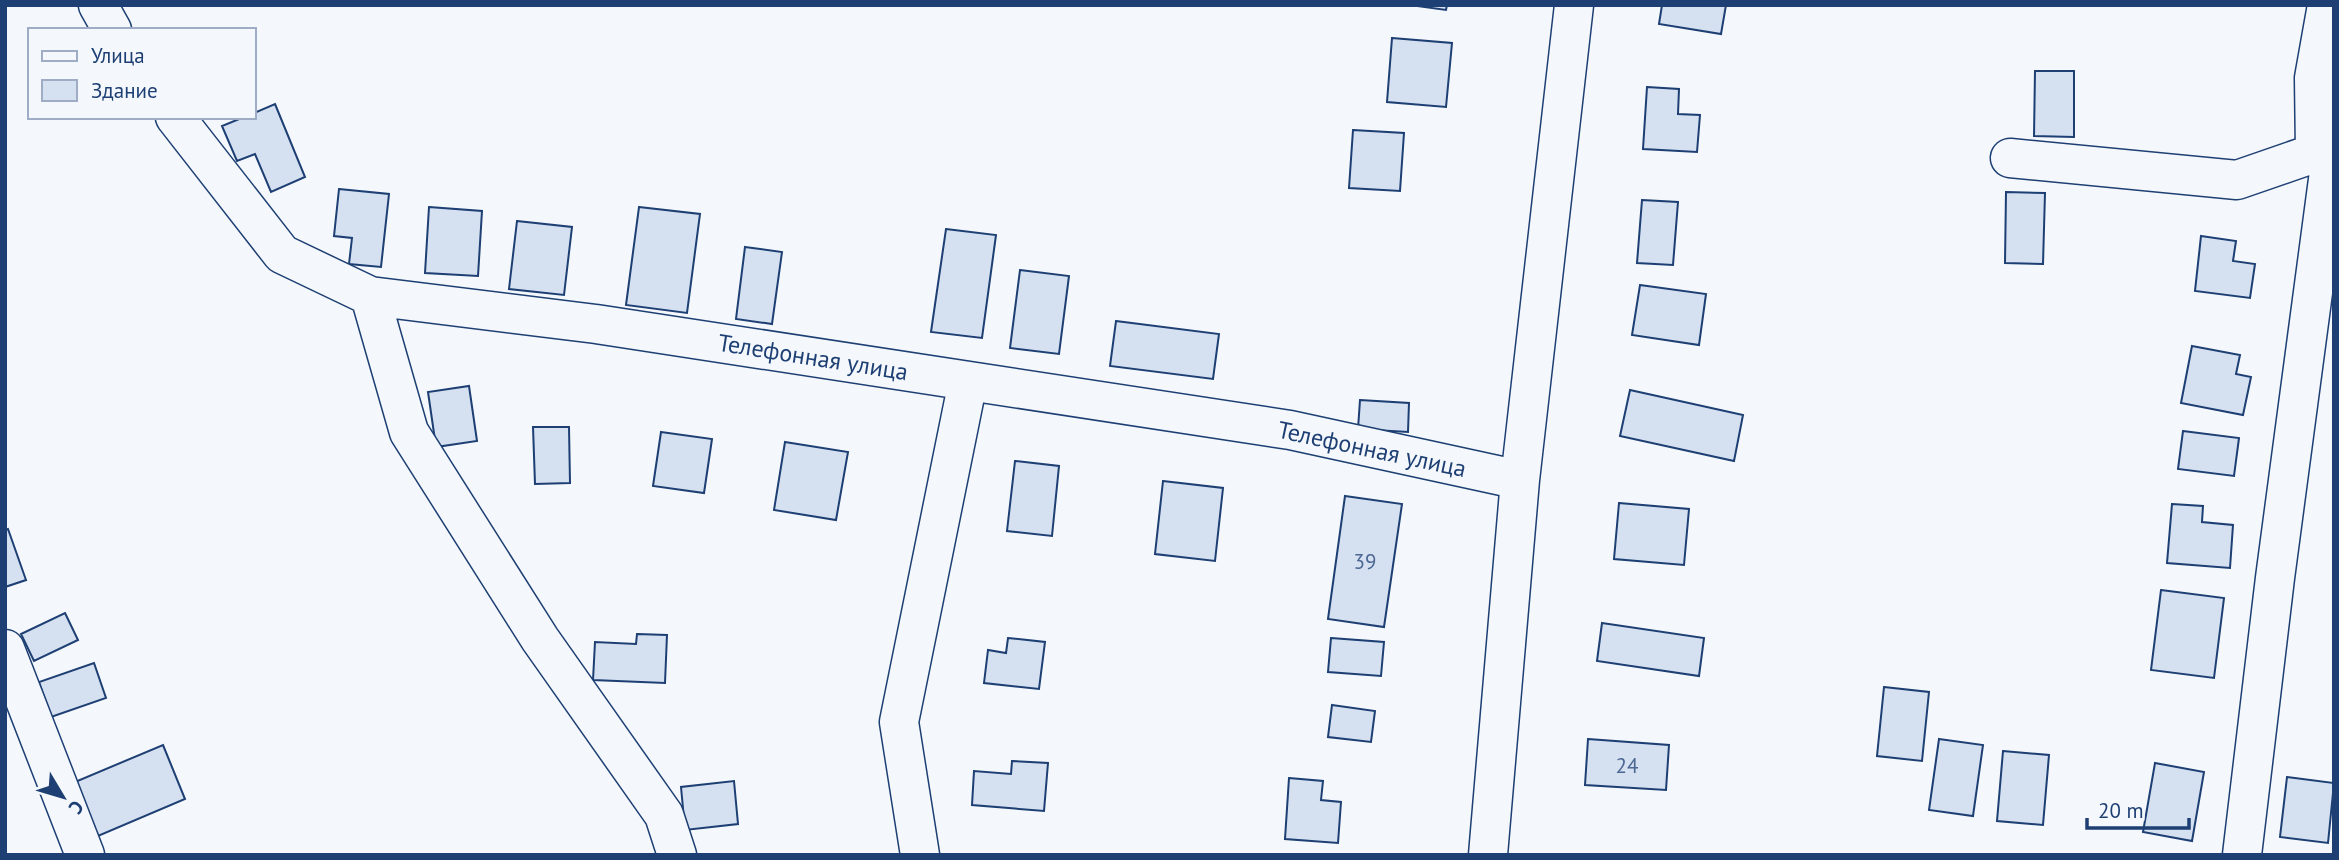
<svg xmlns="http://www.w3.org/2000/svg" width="2339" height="860" font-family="'PT Sans',sans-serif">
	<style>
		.building { fill: #d5e0f0; stroke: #1d3f73; stroke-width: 2 }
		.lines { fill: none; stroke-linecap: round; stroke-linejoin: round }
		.minor-casing { stroke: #1d3f73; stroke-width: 41 }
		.minor { stroke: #f4f7fb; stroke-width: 38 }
		.labels { text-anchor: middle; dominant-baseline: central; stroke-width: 5; stroke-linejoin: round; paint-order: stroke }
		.number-label { font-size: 21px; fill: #4b6792 }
		.street-label { font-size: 24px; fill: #1d3f73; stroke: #f4f7fb }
	</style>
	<rect width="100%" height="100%" fill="#f4f7fb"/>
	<path class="building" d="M1410 5H1447L1446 10Z
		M1662 5H1726L1721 34 1659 24Z
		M1392 38 1452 43 1446 107 1387 102Z
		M2035 71H2074V137L2034 136Z
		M1647 87 1679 89 1678 114 1700 115 1697 152 1643 149Z
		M275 104 305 177 271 192 255 154 237 161 222 126 244 117H254V113Z
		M1353 130 1404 133 1400 191 1349 188Z
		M339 189 389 194 381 267 349 264 352 238 334 236Z
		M2006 192 2045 193 2043 264 2005 263Z
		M1642 200 1678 202 1673 265 1637 263Z
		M429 207 482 211 478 276 425 273Z
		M639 207 700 214 687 313 626 305Z
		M517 221 572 227 564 295 509 289Z
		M946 229 996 235 982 338 931 332Z
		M2201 236 2236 241 2233 261 2255 264 2250 298 2195 291Z
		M745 247 782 252 772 324 736 319Z
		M1020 270 1069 276 1059 354 1010 348Z
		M1640 285 1706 294 1699 345 1632 335Z
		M1116 321 1219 334 1213 379 1110 366Z
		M2192 346 2240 355 2236 374 2251 377 2243 415 2181 403Z
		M469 386 477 441 436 447 428 392Z
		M1630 390 1743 415 1734 461 1620 436Z
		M1360 400 1409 403 1408 432 1358 429Z
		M533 427H569L570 483 535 484Z
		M2183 431 2239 438 2234 476 2178 469Z
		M661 432 712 439 704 493 653 486Z
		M785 442 848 452 836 520 774 510Z
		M1015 461 1059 466 1052 536 1007 531Z
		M1163 481 1223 488 1215 561 1155 554Z
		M1345 496 1402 504 1384 627 1328 619Z
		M1619 503 1689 509 1684 565 1614 559Z
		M2172 504 2203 506 2202 522 2233 525 2230 568 2167 563Z
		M8 529 26 580 5 587V530Z
		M2161 590 2224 598 2214 678 2151 670Z
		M65 613 78 640 34 661 21 634Z
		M1602 623 1704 638 1699 676 1597 661Z
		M637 634 667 635 665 683 593 680 595 642 636 644Z
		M1008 638 1045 642 1039 689 984 683 988 650 1006 653Z
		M1331 638 1384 642 1381 676 1328 672Z
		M94 663 106 698 51 717 39 682Z
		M1884 687 1929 692 1922 761 1877 756Z
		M1332 705 1375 711 1371 742 1328 737Z
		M1588 739 1669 745 1666 790 1585 785Z
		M1939 739 1983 745 1973 816 1929 810Z
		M163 745 185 799 98 836 75 782Z
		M2003 751 2049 755 2043 825 1997 821Z
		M1012 761 1048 763 1044 811 972 805 974 771 1011 774Z
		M2155 763 2204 772 2192 841 2143 832Z
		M2287 777 2334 783 2328 843 2280 837Z
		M1289 778 1323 781 1321 800 1341 802 1338 843 1285 839Z
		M734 781 738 824 685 830 681 787Z"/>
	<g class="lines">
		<defs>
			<path id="minor" d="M98 5 112 30
				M2327 5 2314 78 2315 153 2332 173
				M175 117 282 254 370 296 596 324 1290 430 1520 480
				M2010 158 2237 180 2315 153
				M370 296 409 432 540 639 664 815 677 855
				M5 649 85 855
				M920 855 899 722 968 381
				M1488 855 1520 480 1574 5
				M2242 855 2275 578 2329 172"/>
		</defs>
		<use href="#minor" class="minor-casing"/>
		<use href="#minor" class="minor"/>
	</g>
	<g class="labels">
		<g class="number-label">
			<text x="1365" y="561">39</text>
			<text x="1627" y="765">24</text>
		</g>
		<g class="street-label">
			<text transform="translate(813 357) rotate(9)">Телефонная улица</text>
			<text transform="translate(1372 449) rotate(12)">Телефонная улица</text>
		</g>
	</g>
	<rect width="2339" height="860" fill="none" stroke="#1d3f73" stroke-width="14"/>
	<rect x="28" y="28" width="228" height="91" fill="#f4f7fb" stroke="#9eadc5" stroke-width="2"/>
	<rect x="42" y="51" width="35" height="10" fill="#f4f7fb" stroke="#9eadc5" stroke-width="2"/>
	<text x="91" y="63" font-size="21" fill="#1d3f73">Улица</text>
	<rect x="42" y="80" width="35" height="21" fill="#d5e0f0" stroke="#9eadc5" stroke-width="2"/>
	<text x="91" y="98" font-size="21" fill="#1d3f73">Здание</text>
	<g transform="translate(63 797) rotate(128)" stroke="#f4f7fb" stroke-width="5" paint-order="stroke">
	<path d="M0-5L12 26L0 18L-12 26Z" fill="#1d3f73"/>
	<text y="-10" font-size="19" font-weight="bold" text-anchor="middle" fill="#1d3f73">С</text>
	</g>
	<path d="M2087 818v10h102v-10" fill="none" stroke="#1d3f73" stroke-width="3.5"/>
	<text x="2098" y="818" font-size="21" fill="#1d3f73" stroke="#f4f7fb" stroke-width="5" paint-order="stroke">20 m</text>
</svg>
